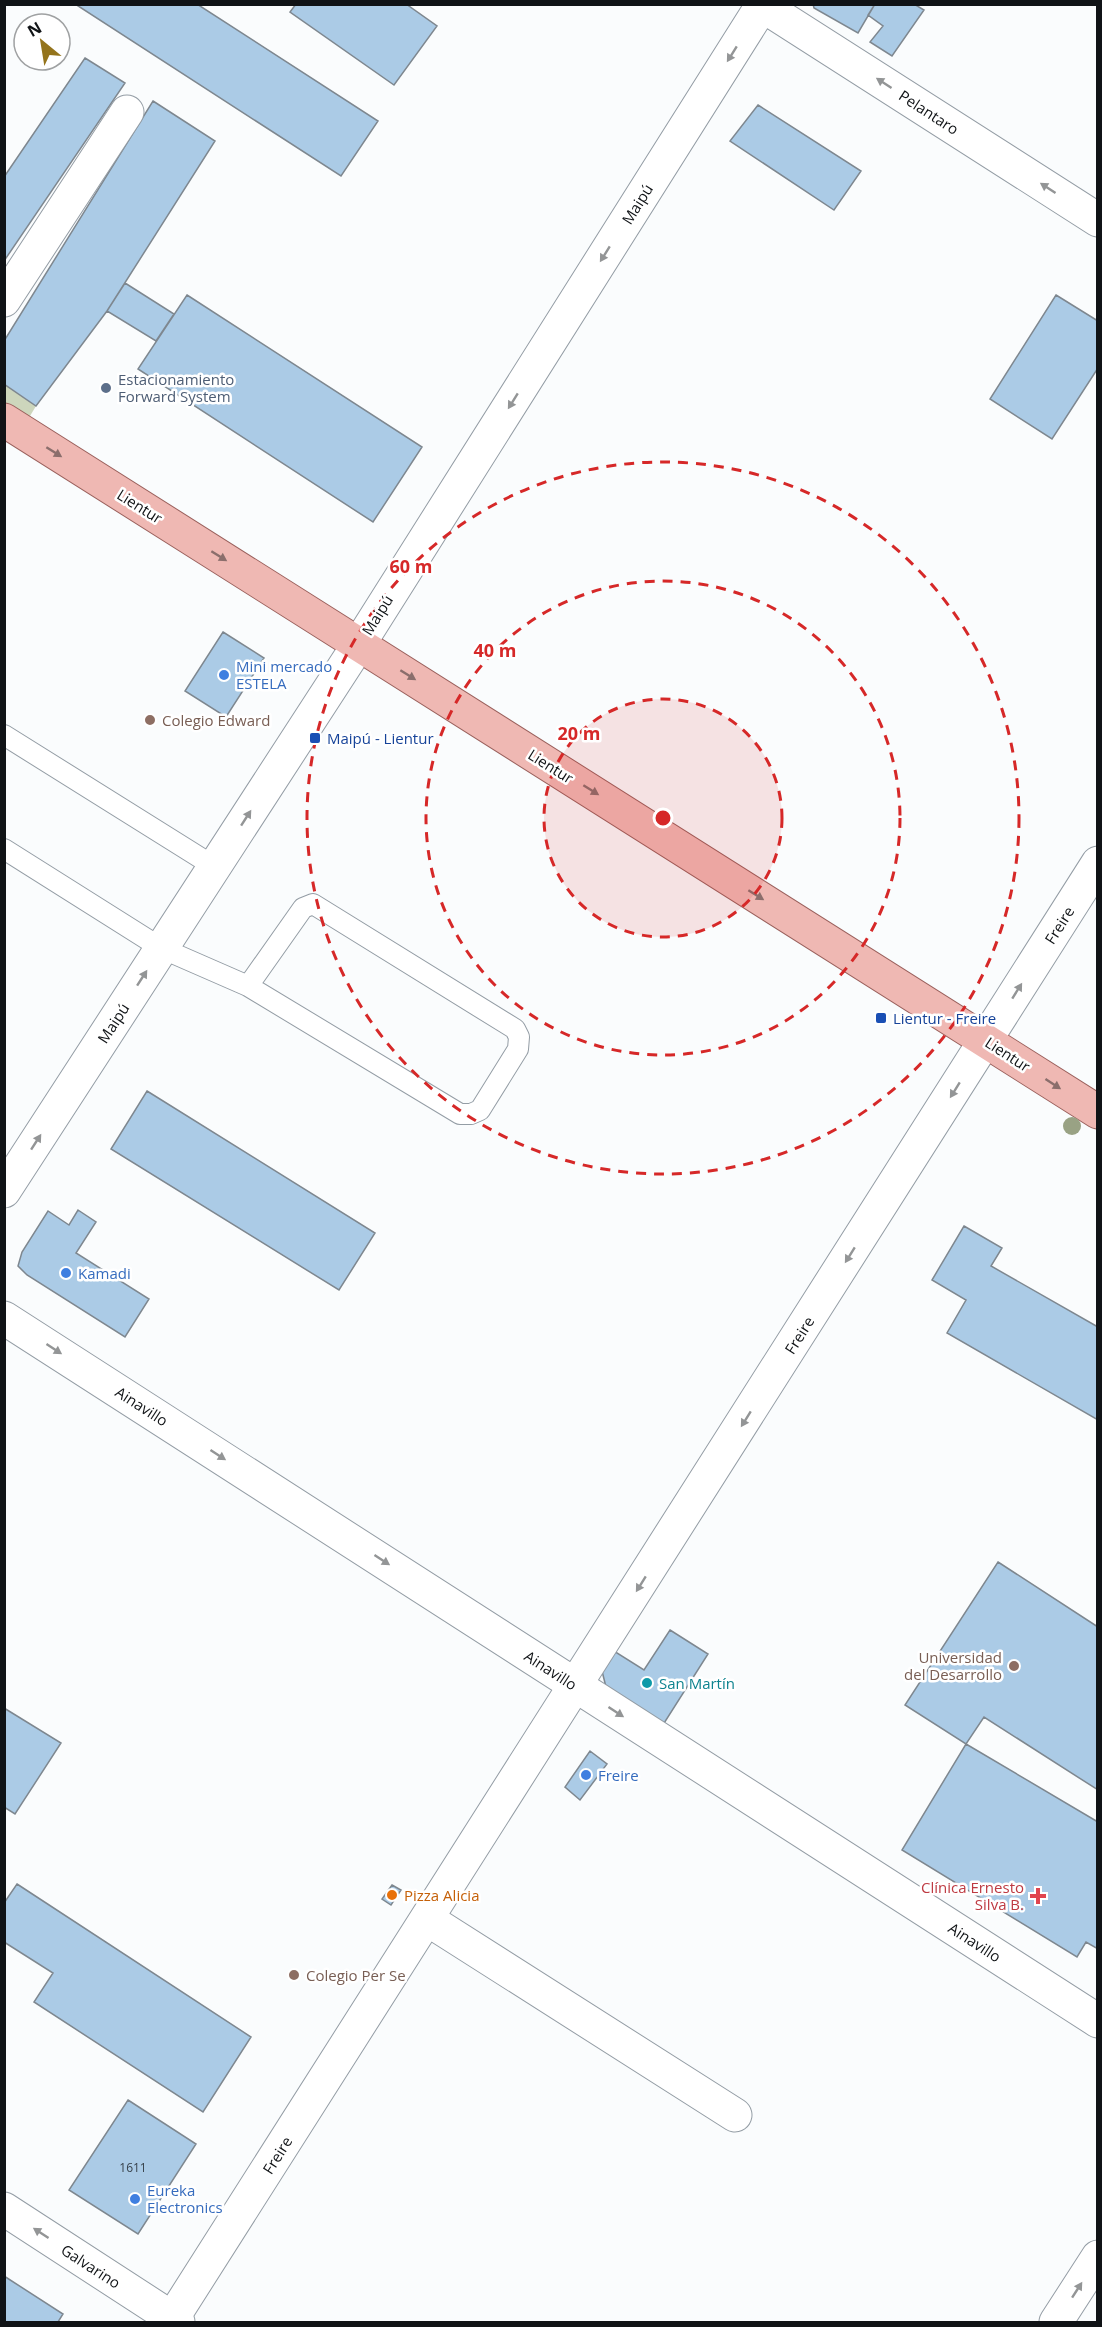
<svg xmlns="http://www.w3.org/2000/svg" width="1102" height="2327" font-family="'Open Sans',sans-serif">
	<style>
		.green { fill: #cdd6bc }
		.building { fill: #abcbe6; stroke: #7e878f; stroke-width: 1.5 }
		.lines { fill: none; stroke-linecap: round; stroke-linejoin: round }
		.lane-casing { stroke: #949da5; stroke-width: 22 }
		.street-casing { stroke: #949da5; stroke-width: 35 }
		.secondary-casing { stroke: #949da5; stroke-width: 35 }
		.primary-casing { stroke: #9a605c; stroke-width: 35 }
		.lane { stroke: #fff; stroke-width: 20 }
		.street { stroke: #fff; stroke-width: 33 }
		.secondary { stroke: #fff; stroke-width: 33 }
		.primary { stroke: #efb8b3; stroke-width: 33 }
		.tree { fill: #99a284 }
		.oneway { fill: #939596 }
		.oneway2 { fill: #8b6e6c }
		.ring { fill: none; stroke: #d62828; stroke-width: 3; stroke-dasharray: 10 8 }
		.service-dot { fill: #5c6f8a; stroke: #fff; stroke-width: 2 }
		.shop-dot { fill: #3f7fe0; stroke: #fff; stroke-width: 2 }
		.education-dot { fill: #8d6e63; stroke: #fff; stroke-width: 2 }
		.transit-dot { fill: #1a4fb4; stroke: #fff; stroke-width: 2 }
		.culture-dot { fill: #0f9aa8; stroke: #fff; stroke-width: 2 }
		.food-dot { fill: #e8710a; stroke: #fff; stroke-width: 2 }
		.health-dot { fill: #e0444e; stroke: #fff; stroke-width: 2 }
		.labels { text-anchor: middle; dominant-baseline: central; stroke-width: 5; stroke-linejoin: round; paint-order: stroke }
		.number-label { font-size: 12px; fill: #37414a }
		.street-label { font-size: 15px; fill: #101316; stroke: #fff }
		.service-label { font-size: 15px; fill: #4e5e75; stroke: #fff; text-anchor: start }
		.shop-label { font-size: 15px; fill: #366cbe; stroke: #fff; text-anchor: start }
		.education-label { font-size: 15px; fill: #785e54; stroke: #fff; text-anchor: start }
		.transit-label { font-size: 15px; fill: #164399; stroke: #fff; text-anchor: start }
		.culture-label { font-size: 15px; fill: #0d838f; stroke: #fff; text-anchor: start }
		.health-label { font-size: 15px; fill: #be3a42; stroke: #fff; text-anchor: end }
		.food-label { font-size: 15px; fill: #c56008; stroke: #fff; text-anchor: start }
		.centre { fill: #d62828; stroke: #fff; stroke-width: 3 }
		.ring-label { font-size: 18px; text-anchor: middle; font-weight: bold; fill: #d62828; stroke: #fff; stroke-width: 5; stroke-linejoin: round; paint-order: stroke }
	</style>
	<rect width="100%" height="100%" fill="#fafcfd"/>
	<path class="green" d="M4 384 36 406 24 426 5 413Z"/>
	<path class="building" d="M75 4H197L378 121 341 176Z
		M296 4H406L437 26 394 85 290 12Z
		M813 4H875L858 33 814 8Z
		M875 4H914L924 10 892 56 870 42 883 26 868 15Z
		M85 58 125 83 4 261V177Z
		M153 101 215 141 107 311 36 406 4 384V341Z
		M758 105 861 171 834 210 730 141Z
		M125 283 174 314 156 341 107 311Z
		M187 295 422 447 373 522 138 369Z
		M1056 295 1098 321V368L1052 439 990 399Z
		M223 632 264 658 226 717 185 691Z
		M147 1091 375 1233 339 1290 111 1149Z
		M78 1210 96 1222 76 1253 149 1299 125 1337 27 1275 18 1266 22 1252 48 1211 69 1225Z
		M964 1226 1002 1248 991 1266 1098 1327V1420L947 1333 966 1300 932 1280Z
		M998 1562 1098 1627V1790L984 1717 966 1744 905 1705Z
		M670 1630 708 1654 661 1728 608 1695 602 1671 614 1651 644 1670Z
		M4 1708 61 1743 15 1814 4 1807Z
		M966 1744 1098 1822V1949L1086 1942 1077 1957 902 1850Z
		M590 1751 607 1764 580 1800 565 1787Z
		M17 1884 251 2037 203 2112 34 2002 53 1973 4 1942V1903Z
		M392 1885 401 1890 391 1905 382 1899Z
		M128 2100 196 2144 138 2234 69 2190Z
		M4 2276 63 2314 58 2322H4Z"/>
	<g class="lines">
		<defs>
			<path id="lane" d="M4 735 215 867
				M4 849 161 948 248 986 460 1114H471L480 1110 518 1049 519 1037 515 1029 313 904 303 908 248 986"/>
			<path id="street" d="M4 300 127 112
				M4 1318 1098 2021
				M427 1919 735 2115
				M4 2209 178 2322"/>
			<path id="secondary" d="M760 4 1098 220
				M4 1191 359 644 763 4
				M170 2322 1098 863
				M1056 2322 1098 2257"/>
			<path id="primary" d="M4 420 1098 1112"/>
		</defs>
		<use href="#lane" class="lane-casing"/>
		<use href="#street" class="street-casing"/>
		<use href="#secondary" class="secondary-casing"/>
		<use href="#primary" class="primary-casing"/>
		<use href="#lane" class="lane"/>
		<use href="#street" class="street"/>
		<use href="#secondary" class="secondary"/>
		<use href="#primary" class="primary"/>
	</g>
	<circle class="tree" cx="1072" cy="1126" r="9"/>
	<defs><path id="oneway-solid" d="M-6-.8H1V-3.2L6.5 0L1 3.2V.8H-6Z" transform="scale(1.5)"/></defs>
	<g class="oneway">
		<use href="#oneway-solid" transform="translate(732 54) rotate(122)"/>
		<use href="#oneway-solid" transform="translate(884 83) rotate(-147)"/>
		<use href="#oneway-solid" transform="translate(1048 188) rotate(-147)"/>
		<use href="#oneway-solid" transform="translate(605 254) rotate(122)"/>
		<use href="#oneway-solid" transform="translate(513 401) rotate(122)"/>
		<use href="#oneway-solid" transform="translate(246 818) rotate(-57)"/>
		<use href="#oneway-solid" transform="translate(142 978) rotate(-57)"/>
		<use href="#oneway-solid" transform="translate(1017 991) rotate(-58)"/>
		<use href="#oneway-solid" transform="translate(955 1090) rotate(122)"/>
		<use href="#oneway-solid" transform="translate(36 1142) rotate(-57)"/>
		<use href="#oneway-solid" transform="translate(850 1255) rotate(122)"/>
		<use href="#oneway-solid" transform="translate(54 1349) rotate(33)"/>
		<use href="#oneway-solid" transform="translate(746 1419) rotate(122)"/>
		<use href="#oneway-solid" transform="translate(218 1455) rotate(33)"/>
		<use href="#oneway-solid" transform="translate(382 1560) rotate(33)"/>
		<use href="#oneway-solid" transform="translate(641 1584) rotate(122)"/>
		<use href="#oneway-solid" transform="translate(616 1712) rotate(33)"/>
		<use href="#oneway-solid" transform="translate(41 2233) rotate(-147)"/>
		<use href="#oneway-solid" transform="translate(1077 2290) rotate(-57)"/>
	</g>
	<g class="oneway2">
		<use href="#oneway-solid" transform="translate(54 452) rotate(32)"/>
		<use href="#oneway-solid" transform="translate(219 556) rotate(32)"/>
		<use href="#oneway-solid" transform="translate(408 675) rotate(32)"/>
		<use href="#oneway-solid" transform="translate(591 790) rotate(32)"/>
		<use href="#oneway-solid" transform="translate(756 895) rotate(32)"/>
		<use href="#oneway-solid" transform="translate(1053 1084) rotate(33)"/>
	</g>
	<circle cx="663" cy="818" r="119" fill="#d62828" fill-opacity=".12"/>
	<g class="ring">
		<circle cx="663" cy="818" r="119"/>
		<circle cx="663" cy="818" r="237"/>
		<circle cx="663" cy="818" r="356"/>
	</g>
	<circle class="service-dot" cx="106" cy="388" r="6"/>
	<g class="shop-dot">
		<circle cx="224" cy="675" r="6"/>
		<circle cx="66" cy="1273" r="6"/>
		<circle cx="586" cy="1775" r="6"/>
		<circle cx="135" cy="2199" r="6"/>
	</g>
	<g class="education-dot">
		<circle cx="150" cy="720" r="6"/>
		<circle cx="1014" cy="1666" r="6"/>
		<circle cx="294" cy="1975" r="6"/>
	</g>
	<g class="transit-dot">
		<rect x="309" y="732" width="12" height="12" rx="3"/>
		<rect x="875" y="1012" width="12" height="12" rx="3"/>
	</g>
	<circle class="culture-dot" cx="647" cy="1683" r="6"/>
	<circle class="food-dot" cx="392" cy="1895" r="6"/>
	<path class="health-dot" d="M1035 1887h6v6h6v6h-6v6h-6v-6h-6v-6h6z"/>
	<g class="labels">
		<g class="number-label">
			<text x="133" y="2167">1611</text>
		</g>
		<g class="street-label">
			<text transform="translate(929 112) rotate(33)">Pelantaro</text>
			<text transform="translate(637 204) rotate(-58)">Maipú</text>
			<text transform="translate(140 506) rotate(32)">Lientur</text>
			<text transform="translate(377 615) rotate(-58)">Maipú</text>
			<text transform="translate(551 766) rotate(32)">Lientur</text>
			<text transform="translate(1059 925) rotate(-58)">Freire</text>
			<text transform="translate(113 1023) rotate(-57)">Maipú</text>
			<text transform="translate(1008 1054) rotate(33)">Lientur</text>
			<text transform="translate(799 1335) rotate(-58)">Freire</text>
			<text transform="translate(142 1406) rotate(33)">Ainavillo</text>
			<text transform="translate(551 1670) rotate(33)">Ainavillo</text>
			<text transform="translate(975 1942) rotate(33)">Ainavillo</text>
			<text transform="translate(277 2155) rotate(-58)">Freire</text>
			<text transform="translate(91 2266) rotate(33)">Galvarino</text>
		</g>
		<g class="service-label">
			<text x="118" y="379">Estacionamiento<tspan x="118" dy="17">Forward System</tspan></text>
		</g>
		<g class="shop-label">
			<text x="236" y="666">Mini mercado<tspan x="236" dy="17">ESTELA</tspan></text>
			<text x="78" y="1273">Kamadi</text>
			<text x="598" y="1775">Freire</text>
			<text x="147" y="2190">Eureka<tspan x="147" dy="17">Electronics</tspan></text>
		</g>
		<g class="education-label">
			<text x="162" y="720">Colegio Edward</text>
			<text x="1002" y="1657" text-anchor="end">Universidad<tspan x="1002" dy="17">del Desarrollo</tspan></text>
			<text x="306" y="1975">Colegio Per Se</text>
		</g>
		<g class="transit-label">
			<text x="327" y="738">Maipú - Lientur</text>
			<text x="893" y="1018">Lientur - Freire</text>
		</g>
		<g class="culture-label">
			<text x="659" y="1683">San Martín</text>
		</g>
		<g class="health-label">
			<text x="1024" y="1887">Clínica Ernesto<tspan x="1024" dy="17">Silva B.</tspan></text>
		</g>
		<g class="food-label">
			<text x="404" y="1895">Pizza Alicia</text>
		</g>
	</g>
	<circle cx="663" cy="818" r="9" class="centre"/>
	<g class="ring-label">
		<text x="411" y="573">60 m</text>
		<text x="495" y="657">40 m</text>
		<text x="579" y="740">20 m</text>
	</g>
	<rect width="1102" height="2327" fill="none" stroke="#101316" stroke-width="12"/>
	<g transform="translate(42 42) rotate(330)"><circle r="28" fill="#ffffff" stroke="#9fa1a2" stroke-width="1.5"/>
	<path d="M0-4.5L10 22L0 15L-10 22Z" fill="#94741c"/>
	<text y="-9" font-size="16" font-weight="bold" text-anchor="middle" fill="#101316">N</text>
	</g>
</svg>
